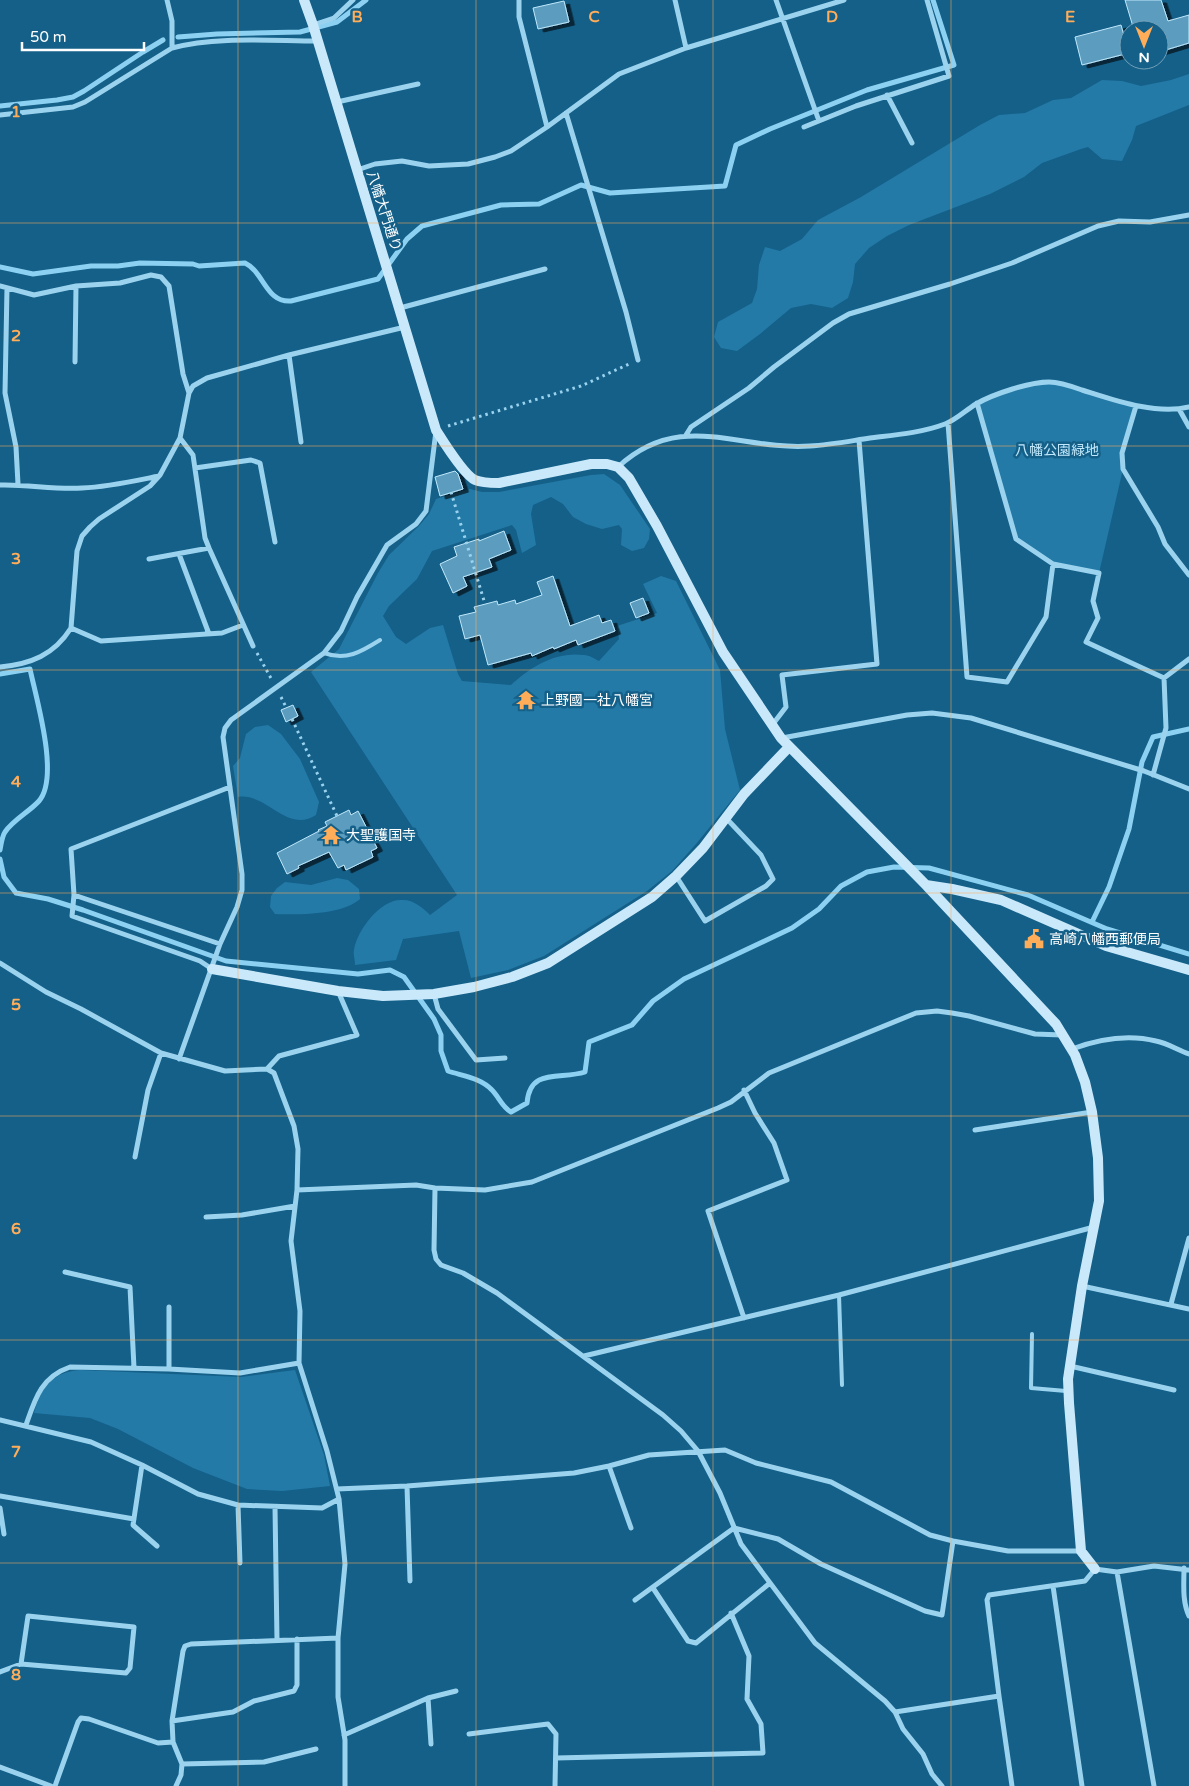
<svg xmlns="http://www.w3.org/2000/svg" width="1189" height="1786" font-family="'Varela Round','Noto Sans JP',sans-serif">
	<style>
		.green { fill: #237aa7 }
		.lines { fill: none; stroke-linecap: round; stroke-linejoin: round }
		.stream { stroke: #8dd1f2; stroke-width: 5 }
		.building { fill: #5b9dbf; stroke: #c1e8fb; filter: url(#shadow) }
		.path { stroke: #9bd3ef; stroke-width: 3; stroke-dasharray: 2.5 4; stroke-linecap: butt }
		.lane { stroke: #9bd3ef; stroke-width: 4 }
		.street { stroke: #9bd3ef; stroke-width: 5 }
		.secondary { stroke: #c9e9fb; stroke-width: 10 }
		.grid { fill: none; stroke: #ffad59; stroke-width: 1; stroke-opacity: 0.55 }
		.labels { text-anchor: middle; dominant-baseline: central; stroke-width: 5; stroke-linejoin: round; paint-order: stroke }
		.street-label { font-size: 14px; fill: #fff; stroke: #146089 }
		.park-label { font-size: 14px; fill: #c1e8fb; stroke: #146089 }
		.poi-label { font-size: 14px; fill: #fff; stroke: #146089; text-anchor: start }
		.grid-label { font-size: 16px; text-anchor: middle; font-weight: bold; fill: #ffad59; stroke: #146089; stroke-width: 5; stroke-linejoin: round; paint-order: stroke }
	</style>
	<defs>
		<filter id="shadow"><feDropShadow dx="5.5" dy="3" stdDeviation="0" flood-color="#0009"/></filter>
	</defs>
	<rect width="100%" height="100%" fill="#146089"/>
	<path class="green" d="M1189 74V105L1136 126 1132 140 1122 161 1102 159 1088 147 1081 149 1042 163 1024 177 990 194 909 225 887 236 869 248 855 264 853 282 848 298 832 308 811 304 791 308 760 334 737 351 721 348 714 337 718 322 752 303 757 289 759 265 765 247 780 251 802 239 818 220 861 197 980 125 999 115 1025 113 1053 100 1071 98 1102 80 1122 81 1141 86 1171 80Z
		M1049 382 1136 406 1122 453 1123 469 1099 573 1053 564 1016 539 977 403 1021 387Z
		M604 474 620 485 650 529 649 539 644 548 632 551 621 545 622 529 619 525 602 529 586 524 573 517 563 504 551 497 533 505 531 514 536 545 522 553 516 530 512 525 432 551 417 579 389 606 383 616 396 637 406 644 430 628 443 625 458 674 462 681 511 685C530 667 556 651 584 655 589 655 595 659 599 661L619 639 617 626 657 613 643 584 661 576 676 581 720 670 725 729 740 790 696 844 672 871 647 891 544 956 508 970 471 978 459 931 403 939 396 960 355 965C355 960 353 954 354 950 357 930 381 898 403 900 414 900 423 908 430 915L457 895 311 672 339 649 378 573 389 555 419 526 429 514 436 499 470 489 482 492H499L591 475Z
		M268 725 281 734 300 759 319 802 316 815C287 834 266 792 238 797L233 766 240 758 246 734 255 727Z
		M337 878 348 880 359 889 360 899C342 915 299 915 275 914L270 907 271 896 277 888 285 882 311 885Z
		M80 1370 241 1377 295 1370 324 1455 330 1486 282 1491 247 1489 193 1468 118 1429 90 1418 34 1413C41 1388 52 1372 80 1370Z"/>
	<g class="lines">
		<path class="stream" d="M178 37 217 34 300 32 337 22 366 0
			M0 106 57 100 73 97 84 91 143 52 163 40
			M0 267 33 274 91 266H118L140 263 193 264 199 266 245 263C264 272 266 303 291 301L378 279 407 239 422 226 501 205 539 204 581 185 610 193 725 186 736 145 770 129 867 90 954 65 933 0
			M0 674 30 669C36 698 60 777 39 801 29 812 13 820 5 832 2 836 1 845 0 850
			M0 859 4 877 16 893 48 899 83 910 226 961 358 974 390 970 404 977 434 1019 441 1035V1051L448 1071C463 1076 481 1078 492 1090 499 1097 502 1107 511 1112L527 1103C530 1067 561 1080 585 1072L589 1042 632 1025 653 1001 684 979 792 928 819 909 841 886 867 872 894 867 929 868 1028 895 1107 929 1189 954
			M1092 922 1109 887 1129 829 1142 762 1153 737 1189 729"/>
	</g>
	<path class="building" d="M1125 0H1161L1168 21 1189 15V43L1159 52V30H1134Z
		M564 1 569 22 538 29 533 8Z
		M1121 25 1129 53 1082 65 1075 37Z
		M455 471 458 474 463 489 440 496 435 477Z
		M504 531 511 550 489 559 492 567 463 577 467 586 453 593 440 564 457 556 454 547 479 539V541Z
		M553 576 570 626 599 615 602 623 611 620 615 631 578 645 576 640 554 649 553 647 532 656 531 653 488 665 480 635 465 639 459 616 476 612 474 607 497 601 498 605 515 600 516 604 542 595 537 582Z
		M643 598 649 613 636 618 630 603Z
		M293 705 298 716 286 722 281 710Z
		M349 810 351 815 358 811 377 848 371 851 373 857 346 870 344 865 338 868 329 852 298 866 299 868 287 874 277 853 319 831 318 830 327 826 325 822Z"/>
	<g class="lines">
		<path class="path" d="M448 426 581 386 629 364
			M451 492 485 604
			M257 653 272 680
			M281 697 286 707
			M292 719 337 816"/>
		<path class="lane" d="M324 653C346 661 361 652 380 640
			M839 1295 842 1385
			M1032 1334 1031 1388 1066 1391"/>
		<path class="street" d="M167 0 172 21V48
			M519 0V17L547 127
			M675 0 686 48
			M776 0 819 121
			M313 25 334 18 353 0
			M887 95 912 143
			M337 102 418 84
			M566 113 626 312 638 360
			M0 115 73 107 85 102 172 48C216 36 272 41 318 41
			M804 127 856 106 949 76 927 0
			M357 170 375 164 402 161 429 166 468 164 495 157 511 151 547 127 619 74 686 48 844 0
			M0 286 34 295 76 286 120 283 151 275 161 277 169 286 183 374 189 393
			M7 288 5 393 16 447 18 484
			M400 308 545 269
			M289 355 301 442
			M75 362 76 286
			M977 403 1016 539 1053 564 1099 573 1093 601 1098 618 1086 642 1164 678
			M1136 406 1122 453 1123 469 1158 527 1165 544 1189 575
			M1179 409 1189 427
			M948 423 967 677 1007 682 1046 617 1053 564
			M686 435 691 427 749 388 774 367 833 323 849 314 950 284 1012 263 1098 226 1119 221 1150 222 1189 215
			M180 438 193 455 205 538 209 548 253 646
			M618 467C681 409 739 451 810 446 830 445 850 441 870 438 895 435 921 433 945 424 956 420 966 410 976 404 993 394 1030 382 1049 382 1060 382 1071 386 1082 390 1114 400 1155 415 1189 407
			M195 468 251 460 260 463 275 542
			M0 485C27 484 55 490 82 488 108 487 134 481 159 476
			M179 554 209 634
			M149 559 209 548
			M71 628 101 641 222 633 243 625
			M0 667C31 664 54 655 71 628L77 551 82 536 90 527 99 519 150 486 160 475 180 438 189 393 193 386 207 378 289 355 405 327
			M773 724 786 707 782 675 877 664 859 440
			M782 738 907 715 932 713 971 718 1144 771 1189 789
			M1153 775 1166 728 1164 678 1189 659
			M676 876 705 921 766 886 773 879 761 855 726 818
			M74 895 220 944
			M0 963 46 992 81 1009 161 1053 225 1071 267 1069 274 1073 294 1126 298 1149 297 1190 291 1241 300 1311 299 1363 327 1451 339 1499 345 1564 338 1638V1697L345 1740V1786
			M212 969 200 961 72 916 74 895 71 849 230 787
			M434 994 438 1009 476 1060 505 1058
			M1072 1049C1099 1039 1128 1034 1156 1041 1167 1043 1178 1050 1189 1054
			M179 1059 220 944 237 907 242 890V874L223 737 225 728 231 720 324 653 341 631 357 597 387 545 416 524 426 511 436 431
			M267 1069 279 1056 357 1035 338 991
			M744 1090 755 1113 774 1143 787 1180 708 1211 744 1318
			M975 1130 1092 1112
			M135 1157 148 1090 161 1053
			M435 1188 434 1250 436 1259 441 1265 463 1273 497 1293 663 1415 681 1431 698 1451 720 1493 741 1544 815 1643 885 1701 895 1712 903 1729 923 1754 932 1774 942 1786
			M297 1190 416 1185 435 1188 485 1190 532 1182 718 1108 731 1102 769 1073 916 1013 937 1011 952 1013 969 1016 1035 1034 1062 1035
			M206 1217 242 1215 295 1206
			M65 1272 130 1287 134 1368
			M1082 1286 1189 1309
			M1171 1304 1189 1238
			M584 1356 839 1295 1094 1227
			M1070 1366 1174 1390
			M169 1369V1307
			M0 1420 91 1442 142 1465 198 1494 238 1505 322 1508 339 1499
			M26 1425C35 1399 41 1377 70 1367L169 1369 240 1373 299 1363
			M142 1465 133 1525 157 1546
			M609 1466 631 1528
			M407 1486 410 1581
			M337 1489 407 1486 574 1473 609 1466 649 1455 725 1450 756 1463 831 1482 930 1535 953 1541 1008 1551H1081
			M0 1496 134 1519
			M238 1505 240 1563
			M275 1507 277 1640
			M0 1508 4 1534
			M1184 1568C1184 1584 1182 1601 1189 1616
			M1117 1572 1154 1786
			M1053 1586 1082 1786
			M653 1588 688 1641 696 1643 770 1583
			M635 1600 734 1528 778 1539 821 1564 925 1611 942 1615 953 1541
			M0 1672 21 1664 126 1673 130 1668 134 1627 28 1616 21 1664
			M428 1698 431 1744
			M895 1712 999 1696
			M172 1721 233 1712 254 1701 294 1691 297 1685V1639
			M469 1734 548 1724 556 1734 555 1786
			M344 1735 428 1698 456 1691
			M556 1758 763 1753 761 1724 747 1699 749 1656 731 1613
			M182 1764 264 1762 316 1749
			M0 1767 51 1786
			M55 1786 78 1722 81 1718 89 1719 158 1743 173 1742
			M176 1786 181 1775 182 1764 173 1742 172 1721 183 1651 185 1646 191 1644 338 1638
			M1012 1786 999 1696 987 1600 989 1595 1085 1581 1095 1569 1117 1572 1154 1566 1189 1570"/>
		<path class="secondary" d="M304 0 313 25 436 430C443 441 464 475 475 480 482 483 491 483 499 483L591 464H607L618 467 629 478 657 526 723 652 781 738 926 885 1056 1024 1075 1055 1085 1082 1092 1112 1098 1158 1099 1201 1082 1286 1068 1379 1069 1403 1081 1551 1095 1569
			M926 885 952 889 1001 900 1106 946 1189 970
			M212 969 338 991 383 996 434 994 474 987 512 977 548 963 652 897 676 876 703 848 744 794 789 747"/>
	</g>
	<path class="grid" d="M238 0V1786M476 0V1786M713 0V1786M951 0V1786M0 223H1189M0 446H1189M0 670H1189M0 893H1189M0 1116H1189M0 1340H1189M0 1563H1189"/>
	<defs>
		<symbol id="temple-bare" viewBox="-9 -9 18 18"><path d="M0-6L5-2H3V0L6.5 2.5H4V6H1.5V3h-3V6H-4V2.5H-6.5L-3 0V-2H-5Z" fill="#ffad59" stroke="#146089" stroke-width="2.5" paint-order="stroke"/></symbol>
		<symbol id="civic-bare" viewBox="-9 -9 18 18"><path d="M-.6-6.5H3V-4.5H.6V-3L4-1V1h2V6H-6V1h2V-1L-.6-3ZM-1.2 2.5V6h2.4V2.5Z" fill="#ffad59" stroke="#146089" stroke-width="2.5" paint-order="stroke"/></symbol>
	</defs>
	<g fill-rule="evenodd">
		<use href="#temple-bare" x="512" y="686" width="28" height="28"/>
		<use href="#temple-bare" x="317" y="821" width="28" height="28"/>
		<use href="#civic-bare" x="1020" y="925" width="28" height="28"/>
	</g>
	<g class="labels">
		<g class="street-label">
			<text transform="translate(384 211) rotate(72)">八幡大門通り</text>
		</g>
		<g class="park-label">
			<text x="1057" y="450">八幡公園緑地</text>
		</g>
		<g class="poi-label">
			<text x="541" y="700">上野國一社八幡宮</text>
			<text x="346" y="835">大聖護国寺</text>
			<text x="1049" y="939">高崎八幡西郵便局</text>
		</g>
	</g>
	<g class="grid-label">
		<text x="357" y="22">B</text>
		<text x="594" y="22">C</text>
		<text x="832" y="22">D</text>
		<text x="1070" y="22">E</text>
		<text x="16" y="117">1</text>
		<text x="16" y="341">2</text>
		<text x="16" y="564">3</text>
		<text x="16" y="787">4</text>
		<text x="16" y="1010">5</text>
		<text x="16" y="1234">6</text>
		<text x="16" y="1457">7</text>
		<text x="16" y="1680">8</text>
	</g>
	<g transform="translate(1144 45) rotate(180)"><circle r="24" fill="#146089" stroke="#72a0b8"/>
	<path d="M0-4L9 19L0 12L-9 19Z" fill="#ffad59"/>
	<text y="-8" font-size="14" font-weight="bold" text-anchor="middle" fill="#ffffff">N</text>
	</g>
	<path d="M22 42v8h122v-8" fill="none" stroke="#ffffff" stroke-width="2.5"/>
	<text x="30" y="42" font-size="15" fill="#ffffff" stroke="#146089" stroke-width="4" paint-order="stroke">50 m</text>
</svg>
